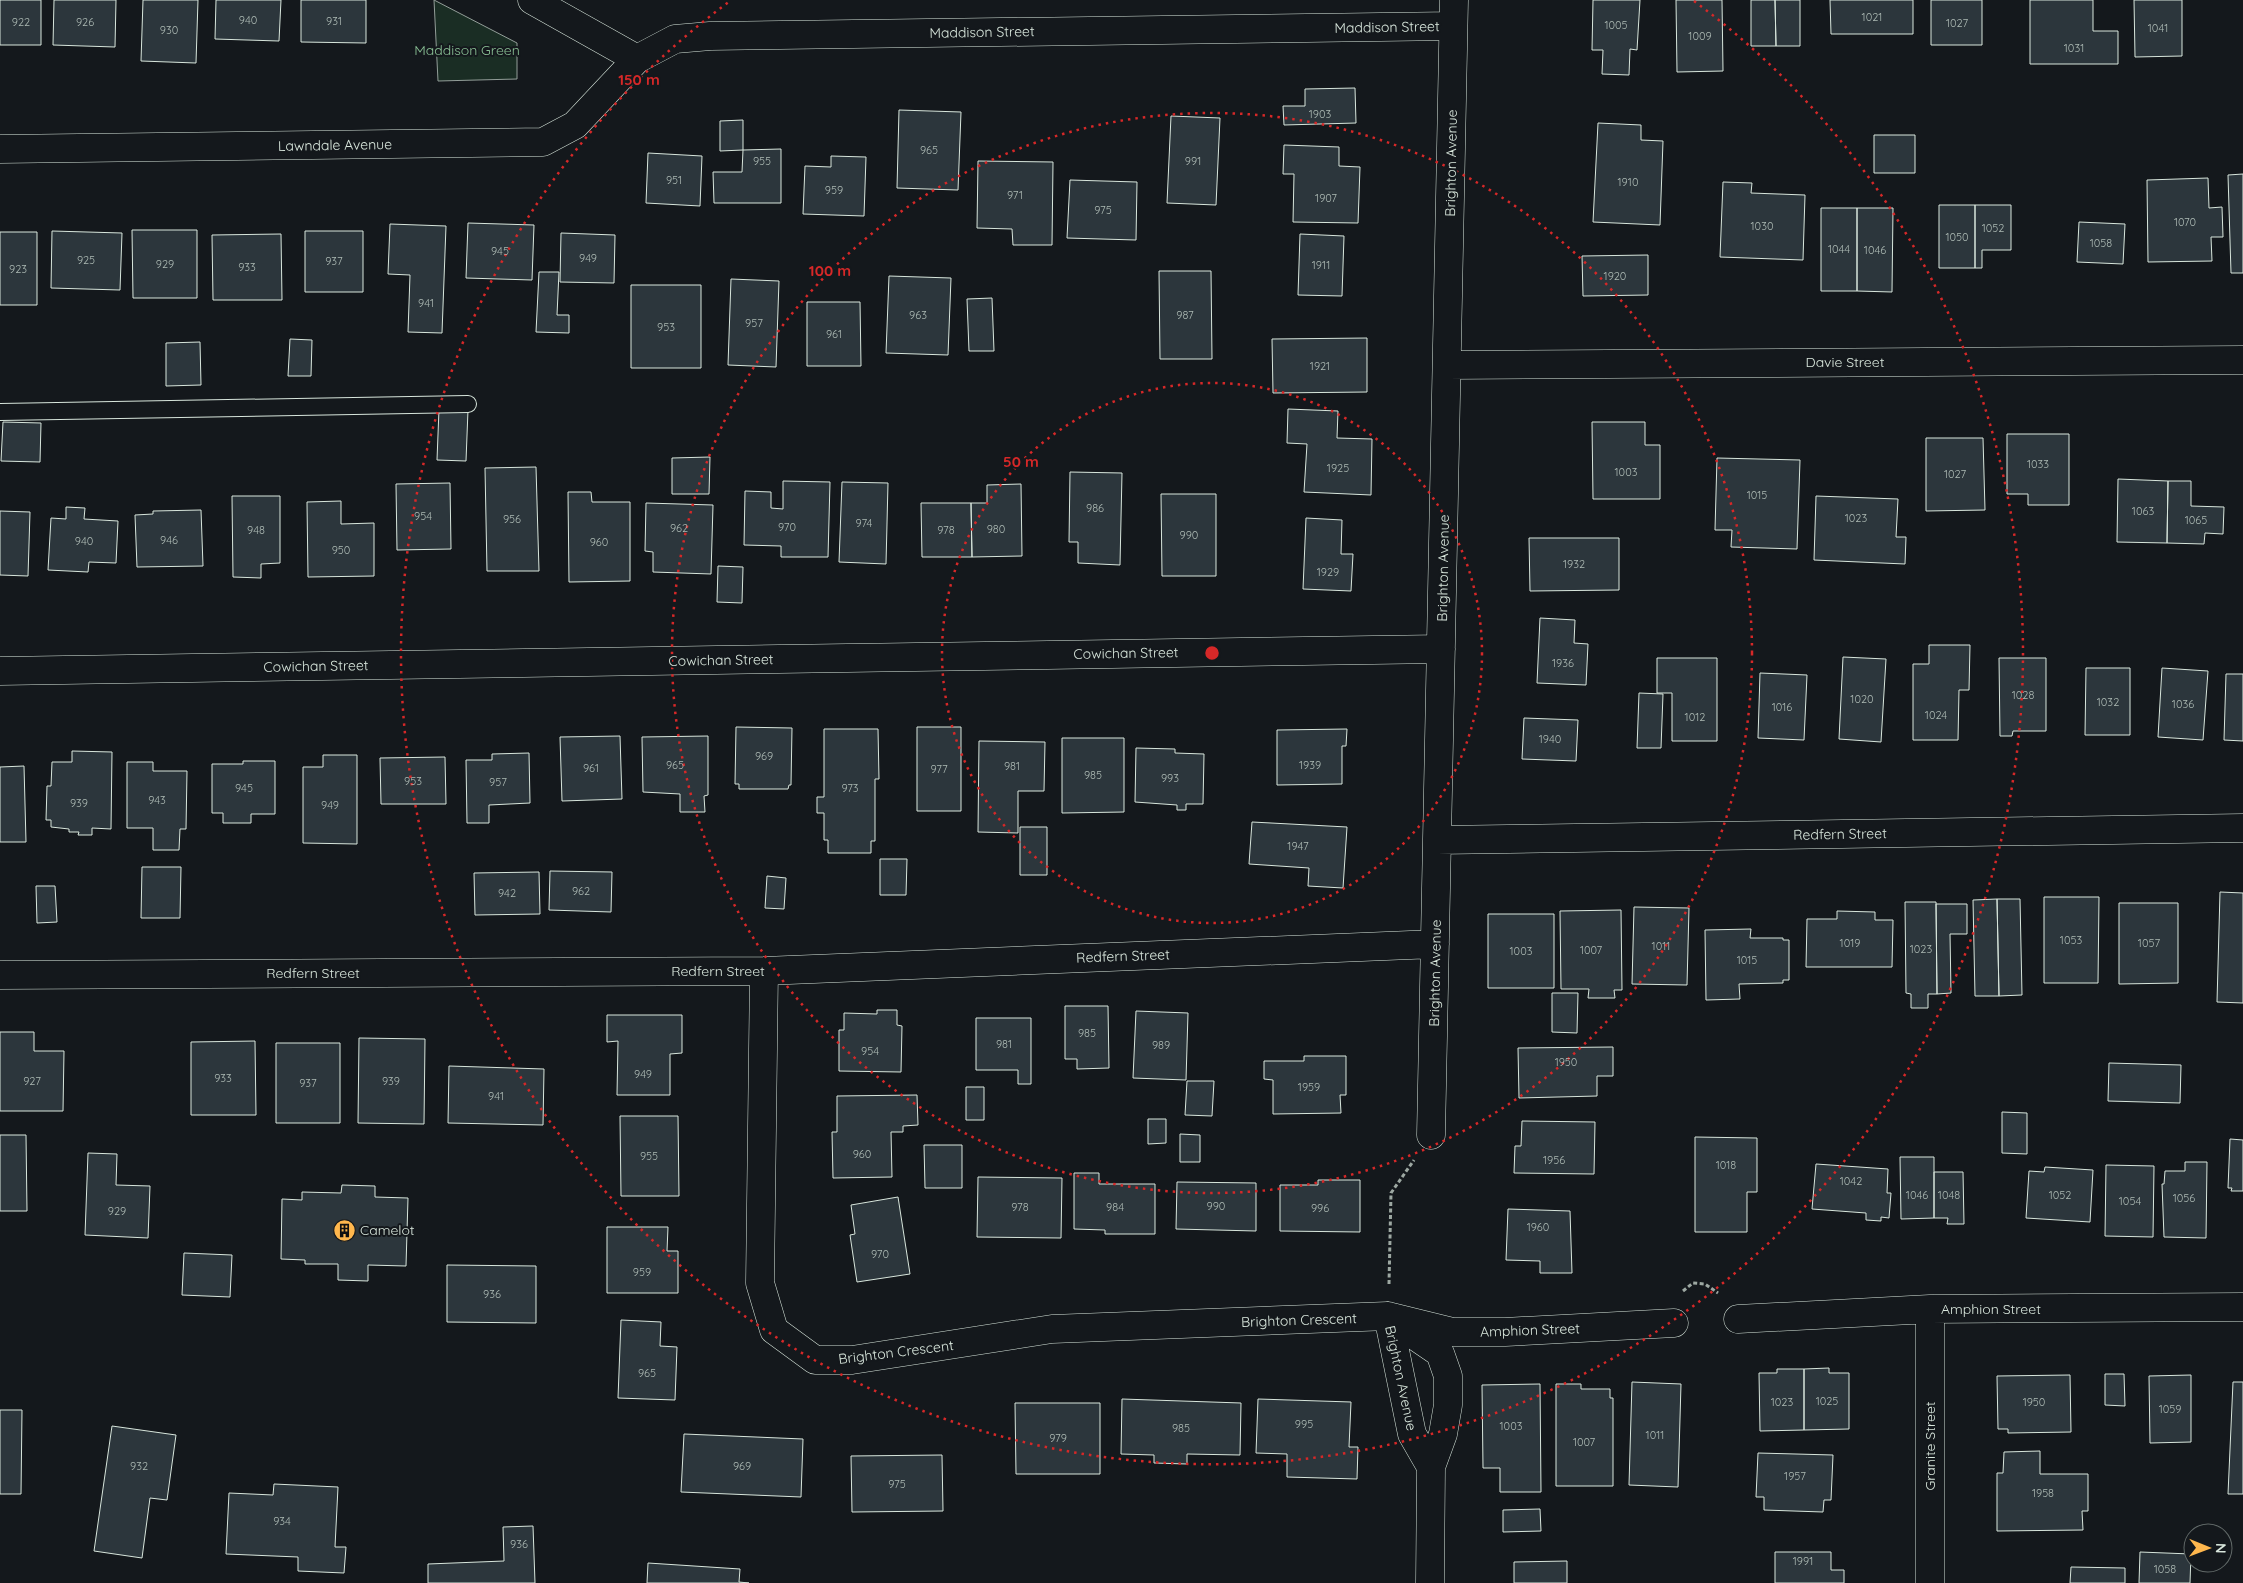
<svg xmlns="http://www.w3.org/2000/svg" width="2243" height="1583" font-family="Quicksand,sans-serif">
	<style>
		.green { fill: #1a2d24; stroke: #939e99 }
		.building { fill: #2c363c; stroke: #d8e6dc }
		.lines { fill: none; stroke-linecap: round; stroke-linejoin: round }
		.lane-casing { stroke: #d8e6dc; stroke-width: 18 }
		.street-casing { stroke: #d8e6dc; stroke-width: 29 }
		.path { stroke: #9da8a2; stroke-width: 3; stroke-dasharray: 4 2.5; stroke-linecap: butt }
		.lane { stroke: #14181c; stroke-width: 16 }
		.street { stroke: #14181c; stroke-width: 28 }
		.ring { fill: none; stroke: #d62828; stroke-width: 2.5; stroke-dasharray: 2.5 5 }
		.labels { text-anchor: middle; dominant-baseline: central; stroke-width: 4; stroke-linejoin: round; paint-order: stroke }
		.number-label { font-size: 11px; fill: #adbab4 }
		.street-label { font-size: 14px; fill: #d8e6dc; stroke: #14181c }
		.park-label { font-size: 14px; fill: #8ac095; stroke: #14181c }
		.poi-label { font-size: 14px; fill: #d8e6dc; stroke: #14181c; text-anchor: start }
		.centre { fill: #d62828; stroke: #14181c; stroke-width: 2.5 }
		.ring-label { font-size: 15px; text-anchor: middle; font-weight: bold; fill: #d62828; stroke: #14181c; stroke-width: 4; stroke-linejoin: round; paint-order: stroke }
	</style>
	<rect width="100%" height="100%" fill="#14181c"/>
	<path class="green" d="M434 0 517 43V79L438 81Z"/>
	<path class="building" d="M0 0H41V45H0Z
		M54 0H116L115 47 53 45Z
		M143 0H198L196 63 141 61Z
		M216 0H281L279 41 215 39Z
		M301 0H366V43L301 42Z
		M1593 0H1640L1637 50 1630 49 1629 75 1602 74 1603 50H1592Z
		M1676 0H1722L1723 71 1677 72Z
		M1751 0H1775L1776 46H1751Z
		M1775 0H1800V46H1776Z
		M1830 0H1913V34H1831Z
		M1931 0H1982V45H1931Z
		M2030 0H2093V31H2118V64H2030Z
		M2134 0H2182V56L2135 57Z
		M1355 88 1356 123 1284 125 1283 106H1305V89Z
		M899 110 961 112 958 190 897 188Z
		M1171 116 1220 118 1216 205 1167 203Z
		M743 120V150L781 149V203H714L713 172H742L743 150 720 151V121Z
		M1598 123 1641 125V140L1663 141 1660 225 1593 222Z
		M1874 135H1915V173H1874Z
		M1284 145 1339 147V166L1360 167 1358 223 1293 222 1294 174H1283Z
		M648 153 702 156 700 206 646 203Z
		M831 156 866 157 864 216 803 214 805 166 831 167Z
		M978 161 1053 162 1052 245H1013L1012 229 977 228Z
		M2243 174V273H2231L2228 175Z
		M2208 178 2209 208 2222 207 2223 237H2211L2212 261 2148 262 2147 180Z
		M1070 180 1137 182 1136 240 1067 238Z
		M1723 182 1752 183 1751 193 1805 195 1803 260 1720 257Z
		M1939 205H1975V268H1939Z
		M1975 205H2011V250H1982V268H1975Z
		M1821 208H1857V291H1821Z
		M1857 208H1893L1892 292 1857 291Z
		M2079 222 2125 224 2123 264 2077 262Z
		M468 223 534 225 532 280 466 278Z
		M390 224 446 226 442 333 408 332 410 275 388 274Z
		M132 230H197V298H133Z
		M52 231 122 233 120 290 51 288Z
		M305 231H363V292H305Z
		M0 232H37V305H0Z
		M561 233 615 235 614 283 560 282Z
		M281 234 282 300H213L212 235Z
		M1300 234 1344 236 1342 296 1298 295Z
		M1648 255V295L1583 296 1582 256Z
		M1159 271H1211L1212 359H1160Z
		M539 272H559L557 315H569V333L536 332Z
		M889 276 951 278 948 355 886 353Z
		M731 279 779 281 776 367 728 365Z
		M631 285H701V368H631Z
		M992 298 994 351H969L967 299Z
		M807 302H860L861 366H807Z
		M1367 338V392L1273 393 1272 339Z
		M290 339 312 340 311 376H288Z
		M200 342 201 385 166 386V343Z
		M439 409 468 410 466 461 437 460Z
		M1288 409 1338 411 1337 438 1372 439 1371 495 1304 492 1307 444 1287 443Z
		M3 422 41 423 40 462 1 461Z
		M1592 422H1645V445H1660V499H1593Z
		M2007 434H2069V505H2028V494H2007Z
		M1926 438H1983L1985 510 1926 511Z
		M710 457 709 494H672V458Z
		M1717 458 1800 460 1797 549 1731 547 1732 530H1715Z
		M536 467 539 571H487L485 468Z
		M1070 472 1122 473 1120 565 1078 563V542H1069Z
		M2118 479 2168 481 2167 543 2117 542Z
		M783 481 830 482 828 557H781V546L744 545 745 491 771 492V508L783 509Z
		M2168 481H2191V506L2224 507 2223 534 2205 533 2204 544 2167 543Z
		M842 482 888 483 886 564 839 562Z
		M450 483 451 549 397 550 396 484Z
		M1021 484 1022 556 972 557 971 503H987V485Z
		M568 492H591L592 502H630V581L569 582Z
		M1161 494H1216V576H1162Z
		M232 496H280V563L261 564V578L233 577Z
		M1816 496 1898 499 1896 537H1906L1905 564 1814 560Z
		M341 501V524L374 523V576L308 577 307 502Z
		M646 503 713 505 711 574 653 572V552L645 551Z
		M921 503H971L972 557H922Z
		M66 507 85 508 84 519 118 521 116 563 89 562 88 572 48 570 51 518 66 519Z
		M201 510 203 566 137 567 135 515 153 514V511Z
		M0 511 30 512 28 576 0 575Z
		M1306 518 1342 520 1341 554H1353L1351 591 1303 589Z
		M1529 538H1619V590L1530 591Z
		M718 566 743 567 742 603 717 602Z
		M1540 618 1575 620 1574 643 1588 644 1586 685 1537 683Z
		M1929 645H1970L1969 690H1959L1958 740H1913V664H1929Z
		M1843 657 1886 659 1881 742 1839 739Z
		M1657 658H1717V741H1672V693H1657Z
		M1999 658H2046V731H2013L2012 736H2000Z
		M2086 668H2130V735H2085Z
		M2162 668 2208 671 2203 740 2158 737Z
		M1760 673 1807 675 1804 740 1758 738Z
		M2226 674H2243V741L2224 740Z
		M1639 693 1663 694 1661 748H1637Z
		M1524 718 1578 720 1576 761 1522 759Z
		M736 727 792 728 791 785H789L788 789H739V784H735Z
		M917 727H961V811H917Z
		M824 729H878L879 779H875V841H871V853H828V840H824V813H817V797H824Z
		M1347 729 1346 746H1342V784L1277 785V730Z
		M620 736 622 799 562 801 560 737Z
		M708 736V795L704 796 705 812H680V794L643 792 642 737Z
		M1062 738H1124V812L1062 813Z
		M979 741 1045 742 1044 791H1018V833L978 832Z
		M1136 748 1175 749V753L1204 754 1203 804H1186V810H1177V805L1135 802Z
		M72 751 112 752 111 829 92 828V835H78L79 832H69V829L51 827V820H46L47 786H51L52 762H72Z
		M529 753 530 803 489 805V823H467L466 760H492V754Z
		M323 755H357V844L303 843V767H323Z
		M445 757 446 804H381L380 758Z
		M243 761H275V814H251V823H223V813H212V764H243Z
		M127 762H153V771H187L186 829H180L179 850H153V828H127Z
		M24 766 26 842H0V767Z
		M1252 822 1347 827 1343 888 1308 886 1309 868 1249 864Z
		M1020 827H1047V875H1020Z
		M880 859H907L906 895H880Z
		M142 867H181L180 918H141Z
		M550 871 612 872 611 912 549 910Z
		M539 872 540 914 475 915 474 873Z
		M767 876 786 878 784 909 765 908Z
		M36 886H55L57 922 37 923Z
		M2220 892 2243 893V1003L2217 1002Z
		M2044 897H2099L2098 983H2044Z
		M1997 899H2020L2022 995 1999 996Z
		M1997 899 1999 996H1975L1973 900Z
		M1905 902H1936L1937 994H1928V1008H1911V994L1906 993Z
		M2119 903H2178V983L2119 984Z
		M1936 904H1967V934H1950L1951 993 1937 994Z
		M1634 907 1689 908 1687 985 1632 984Z
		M1621 910 1622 990H1614L1615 998H1588L1589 989H1561L1560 911Z
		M1837 911 1875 912V920H1893L1892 967H1806L1807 919H1837Z
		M1488 914H1554V988H1488Z
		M1751 929 1750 938H1783V940H1789V980H1783V983L1739 984 1740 999 1706 1000 1705 930Z
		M1552 993H1578L1577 1033 1552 1032Z
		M1065 1006H1108L1109 1068 1077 1069V1059H1065Z
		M877 1010H897V1025L902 1026 901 1072 839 1071V1030H844V1013L877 1014Z
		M1136 1011 1188 1013 1186 1080 1133 1078Z
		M607 1015H682V1053L670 1054V1095H617L618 1041 607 1042Z
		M976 1018H1031V1084H1018V1070H976Z
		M0 1032H34V1051H64L63 1111H0Z
		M359 1038 425 1039 424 1124 358 1123Z
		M255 1041 256 1115H191V1042Z
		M276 1043H340V1123H276Z
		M1613 1047V1076H1597V1096L1519 1098 1518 1048Z
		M1304 1056H1346V1095H1340L1341 1113 1273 1114V1080L1264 1079V1061H1304Z
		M2109 1063 2181 1065 2180 1103 2108 1101Z
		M449 1066 544 1069 543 1125 448 1123Z
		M1187 1081H1214L1212 1116 1185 1115Z
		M966 1087H984V1120H966Z
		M917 1095 918 1125 903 1126V1132H891L892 1177 833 1178 832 1132H837V1096Z
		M2002 1112 2027 1113V1154L2002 1153Z
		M620 1116H678L679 1196H621Z
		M1148 1119H1166V1143L1148 1144Z
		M1522 1121 1595 1122 1594 1174 1514 1173 1515 1146H1521Z
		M1180 1134 1200 1135V1162H1180Z
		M0 1135H26L27 1211H0Z
		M1695 1137 1757 1138V1192H1747V1232H1695Z
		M2230 1139 2243 1140V1191H2231L2232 1188H2228Z
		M924 1145H962V1188H925Z
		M88 1153 117 1154 116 1185 150 1186 148 1238 85 1235Z
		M1900 1157H1934V1218L1901 1219Z
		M2185 1162H2207L2206 1238 2164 1237 2162 1184H2164L2165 1171H2185Z
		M1816 1164 1888 1169 1887 1193H1891L1889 1218 1881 1217V1221L1866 1220V1213L1812 1209Z
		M2106 1165 2154 1166 2153 1237 2105 1236Z
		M2045 1167 2093 1170 2090 1222 2026 1218 2029 1171 2044 1172Z
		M1934 1172H1963L1964 1224H1947L1948 1218H1934Z
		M1074 1173H1099V1184H1155V1234H1105V1230L1074 1229Z
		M978 1177 1062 1178 1061 1238 977 1237Z
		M1318 1180H1360V1232L1280 1231V1185H1318Z
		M1177 1182 1256 1183V1231L1176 1229Z
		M342 1185 375 1186V1197L408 1198 406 1266 368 1265V1281L338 1280V1264H305V1260L281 1259 282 1199 302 1200V1192L341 1193Z
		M898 1197 910 1274 857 1282 850 1235 855 1234 851 1205Z
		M1508 1209 1570 1211 1572 1273H1540V1261L1506 1260Z
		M607 1227H668L667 1251H678V1293H607Z
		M184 1253 232 1255 230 1297 182 1295Z
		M447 1265 536 1266V1323L447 1322Z
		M621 1320 661 1322 660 1346 677 1347 675 1400 618 1398Z
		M1829 1368V1373H1849V1429L1804 1430V1369Z
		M1777 1369H1804V1430L1760 1431 1759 1373H1777Z
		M2105 1374H2124L2125 1406 2105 1405Z
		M2070 1375 2071 1432 2008 1433V1429H1998L1997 1376Z
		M2191 1375V1442L2150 1443 2149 1376Z
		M1632 1382 1681 1384 1678 1487 1629 1485Z
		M2233 1382H2243V1494H2228Z
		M1540 1384 1541 1492H1500V1468H1483L1482 1385Z
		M1556 1384H1581V1389H1610V1398H1613V1486H1556Z
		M1122 1399 1241 1403 1240 1455 1187 1454V1464L1154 1463V1455L1121 1454Z
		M1258 1399 1351 1402 1349 1447H1358L1357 1479 1287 1477V1454L1256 1453Z
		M1015 1403H1100V1474H1016Z
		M0 1410H22L21 1494H0Z
		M112 1426 176 1435 167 1500 150 1498 142 1558 94 1551Z
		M684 1434 803 1439 801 1497 681 1492Z
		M2040 1451V1474H2088V1511H2082L2083 1530 1997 1531V1473H2003L2004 1452Z
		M1758 1453 1833 1455 1831 1500H1824L1823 1512 1764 1510V1497H1756Z
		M942 1455 943 1511 852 1512 851 1456Z
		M274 1484 338 1487 335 1547H346L344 1573 298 1571V1557L226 1554 229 1493 273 1495Z
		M1540 1509 1541 1531 1503 1532V1510Z
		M533 1526 535 1583H428V1564L504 1561 503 1527Z
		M1775 1552H1831V1570H1844V1583H1775Z
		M2140 1552 2191 1554 2190 1583H2139Z
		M1567 1561V1583H1514V1562Z
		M648 1563 740 1569 739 1582 749 1583H647Z
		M2071 1567 2125 1568V1583H2070Z"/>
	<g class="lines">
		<defs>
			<path id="lane" d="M0 412 468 404"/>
			<path id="street" d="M532 0 637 59
				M0 149 543 142 575 125 637 59 675 39 710 36 1453 26
				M1447 365 2243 360
				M0 671 1441 649
				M1437 840 2243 828
				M764 971 760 1283 774 1330 815 1360H852L1052 1329 1388 1316 1453 1332H1505L1674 1323
				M0 975 764 971 1435 944
				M1431 1135 1454 0
				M1930 1309V1583
				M1388 1316 1412 1434 1431 1467
				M1738 1319 1930 1309 2243 1307
				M1399 1325 1440 1353 1448 1376V1405L1443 1434 1431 1467 1430 1583"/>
		</defs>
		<use href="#lane" class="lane-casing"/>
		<use href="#street" class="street-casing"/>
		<path class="path" d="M1389 1284 1391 1193 1414 1160
			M1683 1291 1693 1283 1705 1284 1718 1293"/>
		<use href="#lane" class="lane"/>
		<use href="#street" class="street"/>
	</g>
	<g class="ring">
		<circle cx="1212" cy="653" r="270"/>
		<circle cx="1212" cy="653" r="540"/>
		<path d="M1694 1A811 811 0 1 1 730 1"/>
	</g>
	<defs>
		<symbol id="building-disc" viewBox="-11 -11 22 22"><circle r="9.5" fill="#ffb74d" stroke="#14181c"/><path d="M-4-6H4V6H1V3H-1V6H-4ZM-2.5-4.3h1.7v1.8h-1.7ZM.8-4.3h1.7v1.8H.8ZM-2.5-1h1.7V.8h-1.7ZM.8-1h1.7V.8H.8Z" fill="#111"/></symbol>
	</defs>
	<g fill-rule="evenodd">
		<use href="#building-disc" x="332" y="1218" width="25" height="25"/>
	</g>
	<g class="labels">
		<g class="number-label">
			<text x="1872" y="17">1021</text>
			<text x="248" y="20">940</text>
			<text x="334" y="21">931</text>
			<text x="21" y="22">922</text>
			<text x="85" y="22">926</text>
			<text x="1957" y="23">1027</text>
			<text x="1616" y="25">1005</text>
			<text x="2158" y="28">1041</text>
			<text x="169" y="30">930</text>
			<text x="1700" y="36">1009</text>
			<text x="2074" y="48">1031</text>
			<text x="1320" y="114">1903</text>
			<text x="929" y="150">965</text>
			<text x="762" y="161">955</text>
			<text x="1193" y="161">991</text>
			<text x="674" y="180">951</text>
			<text x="1628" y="182">1910</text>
			<text x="834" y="190">959</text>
			<text x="1015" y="195">971</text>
			<text x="1326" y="198">1907</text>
			<text x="1103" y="210">975</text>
			<text x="2185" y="222">1070</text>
			<text x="1762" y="226">1030</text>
			<text x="1993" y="228">1052</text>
			<text x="1957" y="237">1050</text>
			<text x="2101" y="243">1058</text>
			<text x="1839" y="249">1044</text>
			<text x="1875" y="250">1046</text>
			<text x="500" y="251">945</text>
			<text x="588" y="258">949</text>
			<text x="86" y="260">925</text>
			<text x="334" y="261">937</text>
			<text x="165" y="264">929</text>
			<text x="1321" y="265">1911</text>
			<text x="247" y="267">933</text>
			<text x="18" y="269">923</text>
			<text x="1615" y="276">1920</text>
			<text x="426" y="303">941</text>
			<text x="918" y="315">963</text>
			<text x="1185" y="315">987</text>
			<text x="754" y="323">957</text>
			<text x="666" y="327">953</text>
			<text x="834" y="334">961</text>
			<text x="1320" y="366">1921</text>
			<text x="2038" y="464">1033</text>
			<text x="1338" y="468">1925</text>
			<text x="1626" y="472">1003</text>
			<text x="1955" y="474">1027</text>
			<text x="1757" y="495">1015</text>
			<text x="1095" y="508">986</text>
			<text x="2143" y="511">1063</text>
			<text x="423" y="516">954</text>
			<text x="1856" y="518">1023</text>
			<text x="512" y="519">956</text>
			<text x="2196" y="520">1065</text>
			<text x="864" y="523">974</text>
			<text x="787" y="527">970</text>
			<text x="679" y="528">962</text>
			<text x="996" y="529">980</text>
			<text x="256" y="530">948</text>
			<text x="946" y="530">978</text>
			<text x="1189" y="535">990</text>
			<text x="169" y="540">946</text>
			<text x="84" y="541">940</text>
			<text x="599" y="542">960</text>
			<text x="341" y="550">950</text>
			<text x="1574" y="564">1932</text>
			<text x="1328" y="572">1929</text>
			<text x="1563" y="663">1936</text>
			<text x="2023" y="695">1028</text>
			<text x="1862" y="699">1020</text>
			<text x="2108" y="702">1032</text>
			<text x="2183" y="704">1036</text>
			<text x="1782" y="707">1016</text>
			<text x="1936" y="715">1024</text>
			<text x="1695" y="717">1012</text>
			<text x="1550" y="739">1940</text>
			<text x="764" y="756">969</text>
			<text x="675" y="765">965</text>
			<text x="1310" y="765">1939</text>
			<text x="1012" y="766">981</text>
			<text x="591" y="768">961</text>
			<text x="939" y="769">977</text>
			<text x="1093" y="775">985</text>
			<text x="1170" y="778">993</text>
			<text x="413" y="781">953</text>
			<text x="498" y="782">957</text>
			<text x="244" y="788">945</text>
			<text x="850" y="788">973</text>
			<text x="157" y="800">943</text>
			<text x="79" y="803">939</text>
			<text x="330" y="805">949</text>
			<text x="1298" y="846">1947</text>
			<text x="581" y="891">962</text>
			<text x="507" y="893">942</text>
			<text x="2071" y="940">1053</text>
			<text x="1850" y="943">1019</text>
			<text x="2149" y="943">1057</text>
			<text x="1661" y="946">1011</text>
			<text x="1921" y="949">1023</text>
			<text x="1591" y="950">1007</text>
			<text x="1521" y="951">1003</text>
			<text x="1747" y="960">1015</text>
			<text x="1087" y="1033">985</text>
			<text x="1004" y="1044">981</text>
			<text x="1161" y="1045">989</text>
			<text x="870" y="1051">954</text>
			<text x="1566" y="1062">1950</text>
			<text x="643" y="1074">949</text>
			<text x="223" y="1078">933</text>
			<text x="32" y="1081">927</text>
			<text x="391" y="1081">939</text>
			<text x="308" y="1083">937</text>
			<text x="1309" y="1087">1959</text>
			<text x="496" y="1096">941</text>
			<text x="862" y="1154">960</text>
			<text x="649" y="1156">955</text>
			<text x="1554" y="1160">1956</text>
			<text x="1726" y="1165">1018</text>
			<text x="1851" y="1181">1042</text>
			<text x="1917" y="1195">1046</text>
			<text x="1949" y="1195">1048</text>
			<text x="2060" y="1195">1052</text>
			<text x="2184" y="1198">1056</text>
			<text x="2130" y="1201">1054</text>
			<text x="1216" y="1206">990</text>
			<text x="1020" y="1207">978</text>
			<text x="1115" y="1207">984</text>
			<text x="1320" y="1208">996</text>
			<text x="117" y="1211">929</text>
			<text x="1538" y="1227">1960</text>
			<text x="880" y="1254">970</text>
			<text x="642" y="1272">959</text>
			<text x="492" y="1294">936</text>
			<text x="647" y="1373">965</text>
			<text x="1827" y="1401">1025</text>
			<text x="1782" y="1402">1023</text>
			<text x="2034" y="1402">1950</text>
			<text x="2170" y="1409">1059</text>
			<text x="1304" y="1424">995</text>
			<text x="1511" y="1426">1003</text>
			<text x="1181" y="1428">985</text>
			<text x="1655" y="1435">1011</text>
			<text x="1058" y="1438">979</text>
			<text x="1584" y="1442">1007</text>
			<text x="139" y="1466">932</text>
			<text x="742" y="1466">969</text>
			<text x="1795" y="1476">1957</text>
			<text x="897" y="1484">975</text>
			<text x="2043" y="1493">1958</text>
			<text x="282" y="1521">934</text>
			<text x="519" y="1544">936</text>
			<text x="1803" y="1561">1991</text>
			<text x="2165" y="1569">1058</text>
		</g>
		<g class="street-label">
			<text transform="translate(1387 27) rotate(-1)">Maddison Street</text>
			<text transform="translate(982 32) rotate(-1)">Maddison Street</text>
			<text transform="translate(335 145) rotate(-1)">Lawndale Avenue</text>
			<text transform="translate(1451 163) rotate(-89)">Brighton Avenue</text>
			<text x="1845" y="362">Davie Street</text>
			<text transform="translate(1443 568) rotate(-89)">Brighton Avenue</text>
			<text transform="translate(1126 653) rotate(-1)">Cowichan Street</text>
			<text transform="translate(721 660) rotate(-1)">Cowichan Street</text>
			<text transform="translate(316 666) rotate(-1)">Cowichan Street</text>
			<text transform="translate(1840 834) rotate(-1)">Redfern Street</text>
			<text transform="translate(1123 956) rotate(-2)">Redfern Street</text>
			<text x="718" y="971">Redfern Street</text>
			<text x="313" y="973">Redfern Street</text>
			<text transform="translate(1435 973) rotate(-89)">Brighton Avenue</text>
			<text x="1991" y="1309">Amphion Street</text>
			<text transform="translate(1299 1320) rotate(-2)">Brighton Crescent</text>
			<text transform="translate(1530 1330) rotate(-2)">Amphion Street</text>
			<text transform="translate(896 1352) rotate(-7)">Brighton Crescent</text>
			<text transform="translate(1401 1378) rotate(78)">Brighton Avenue</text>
			<text transform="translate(1930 1446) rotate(-90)">Granite Street</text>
		</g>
		<g class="park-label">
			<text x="467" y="50">Maddison Green</text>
		</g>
		<g class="poi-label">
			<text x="360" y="1230">Camelot</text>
		</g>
	</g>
	<circle cx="1212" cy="653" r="8" class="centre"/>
	<g class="ring-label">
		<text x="639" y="85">150 m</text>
		<text x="830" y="276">100 m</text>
		<text x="1021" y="467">50 m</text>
	</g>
	<g transform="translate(2208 1548) rotate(91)"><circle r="24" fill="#14181c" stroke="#626a69"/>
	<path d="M0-4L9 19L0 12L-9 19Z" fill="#ffb74d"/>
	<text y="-8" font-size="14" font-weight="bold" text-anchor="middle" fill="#d8e6dc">N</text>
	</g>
</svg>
